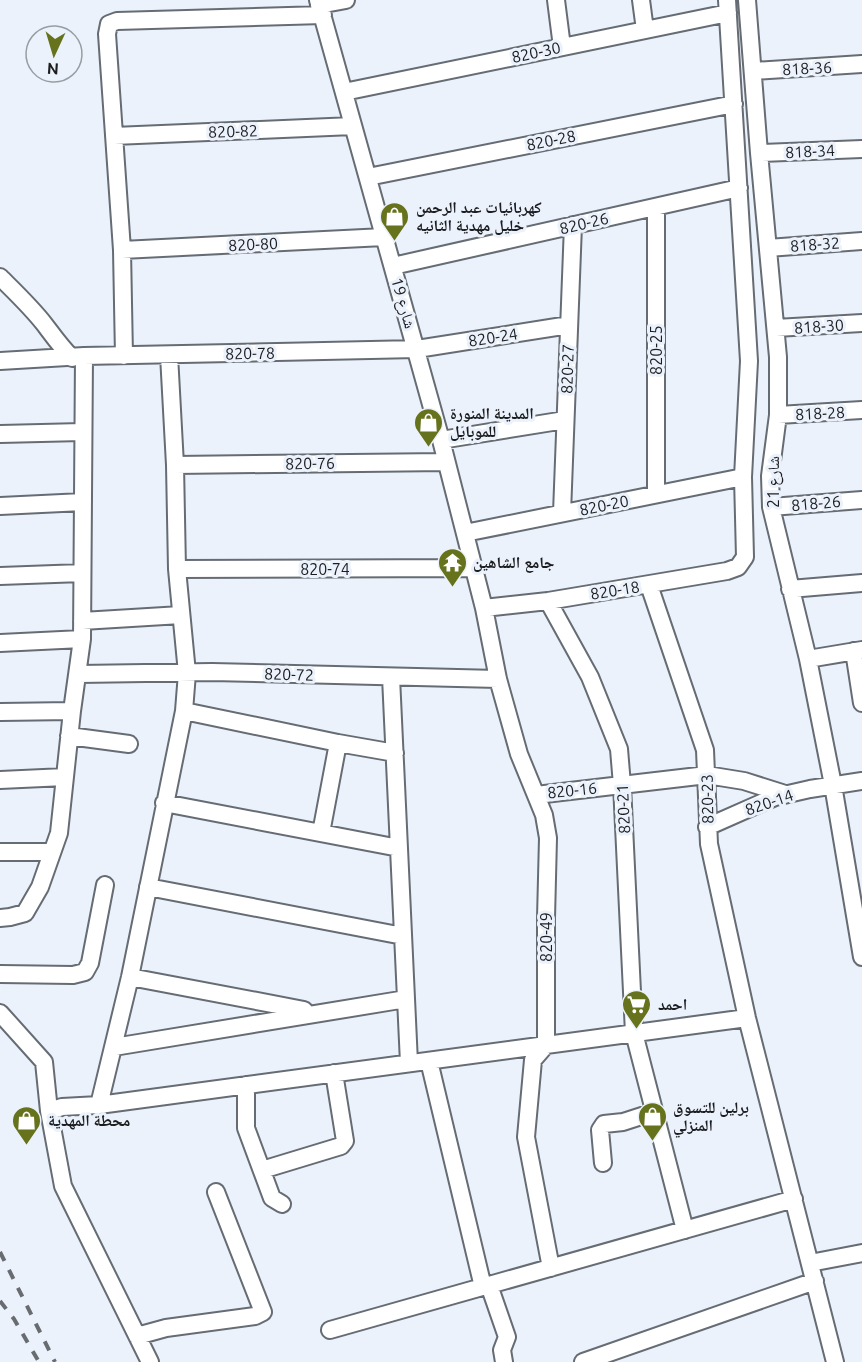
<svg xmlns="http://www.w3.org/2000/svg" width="862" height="1362" font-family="Ubuntu,'Noto Naskh Arabic',sans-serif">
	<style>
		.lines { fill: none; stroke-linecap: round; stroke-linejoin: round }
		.minor-casing { stroke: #666c73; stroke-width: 20 }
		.minor { stroke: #fff; stroke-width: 16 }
		.rail { stroke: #686c71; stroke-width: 4; stroke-dasharray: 10 10; stroke-linecap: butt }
		.labels { text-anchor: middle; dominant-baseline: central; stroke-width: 6; stroke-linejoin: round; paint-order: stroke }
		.street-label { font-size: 16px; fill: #1b1d20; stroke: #ebf2fb }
		.poi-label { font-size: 16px; font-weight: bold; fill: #1b1d20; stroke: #ebf2fb; text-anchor: start }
	</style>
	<rect width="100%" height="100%" fill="#ebf2fb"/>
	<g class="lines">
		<defs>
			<path id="minor" d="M318 0 441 440 484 608 498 679 519 754 544 815 548 838 546 918V1045L533 1060 526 1137 551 1268
				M556 0 562 47
				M641 0 645 30
				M747 0 759 153 778 357V415L770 476 771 507 808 659 833 785 862 957
				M319 5 346 0
				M753 71 862 64
				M344 92 728 13
				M114 136 353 126
				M759 153 862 149
				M368 177 734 104
				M656 207V494
				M768 248 862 241
				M122 250 384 237
				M393 266 739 188
				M0 277C15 292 32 308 45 325 54 337 61 347 72 358
				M776 328 862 323
				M124 356 122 250 107 34 109 24 117 21 323 15
				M0 361 84 356 417 349 569 325
				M778 415 862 410
				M0 434 82 432
				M441 440 565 420
				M175 465 446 462
				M0 506 83 502
				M771 507 862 500
				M562 513 573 225
				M465 533 743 477
				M177 569 473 568
				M0 576 82 573
				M649 585 705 750 709 844 747 1018 835 1362
				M790 589 862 583
				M548 601 590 677 619 749 622 785 634 1033 685 1230
				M484 608 548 601 727 571 738 567 745 557 743 477 749 361 727 0
				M82 621 181 615
				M0 643 82 639
				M854 651 862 703
				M808 659 862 650
				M79 674 212 672 498 679
				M391 677 409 1063
				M184 711 338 743
				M0 712 72 711 82 639 84 356
				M69 736 129 744
				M0 780 65 777
				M536 795 707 775 744 781 785 794
				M164 803 399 848
				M707 827 775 797 810 789 862 781
				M321 833 338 743 395 753
				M0 852H52
				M148 887 403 936
				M0 918 10 917 25 913 40 887 59 833 72 711
				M0 974 73 975 85 972 90 963 105 885
				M130 977 304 1010
				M0 1013 44 1062 49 1111 63 1186 150 1362
				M114 1047 406 999
				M429 1061 483 1287
				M246 1085V1128L272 1198 282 1204
				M99 1105 130 977 184 711 187 673 177 569 175 465 169 355
				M49 1111 62 1107 99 1105 747 1018
				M603 1163 600 1130 604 1124 623 1122 654 1112
				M262 1170 341 1146 345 1141 334 1073
				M810 1263 862 1253
				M489 1285 507 1337 502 1350 504 1362
				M330 1330 794 1199
				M137 1336 166 1328 255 1316 263 1312 216 1192
				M583 1362 815 1281"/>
		</defs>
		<use href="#minor" class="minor-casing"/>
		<use href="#minor" class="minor"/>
		<path class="rail" d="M0 1252 55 1362
			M0 1301 14 1319 39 1362"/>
	</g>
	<defs>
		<symbol id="shop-pin" viewBox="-11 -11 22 30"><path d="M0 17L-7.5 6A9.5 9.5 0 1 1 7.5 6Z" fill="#66721c" stroke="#ebf2fb"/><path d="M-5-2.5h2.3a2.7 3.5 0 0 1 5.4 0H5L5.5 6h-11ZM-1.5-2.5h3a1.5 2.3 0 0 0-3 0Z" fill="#fff"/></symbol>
		<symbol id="temple-pin" viewBox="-11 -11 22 30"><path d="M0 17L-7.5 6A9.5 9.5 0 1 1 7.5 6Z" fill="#66721c" stroke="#ebf2fb"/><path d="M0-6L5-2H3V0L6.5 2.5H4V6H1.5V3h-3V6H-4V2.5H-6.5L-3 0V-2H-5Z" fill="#fff"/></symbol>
		<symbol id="supermarket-pin" viewBox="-11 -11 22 30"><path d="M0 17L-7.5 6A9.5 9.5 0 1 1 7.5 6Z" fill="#66721c" stroke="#ebf2fb"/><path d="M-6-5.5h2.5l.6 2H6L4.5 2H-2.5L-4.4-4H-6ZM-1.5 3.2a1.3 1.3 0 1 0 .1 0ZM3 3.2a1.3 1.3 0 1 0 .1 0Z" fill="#fff"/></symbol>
	</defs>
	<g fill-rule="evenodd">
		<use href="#shop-pin" x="378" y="200" width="33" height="45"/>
		<use href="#shop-pin" x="412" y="406" width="33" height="45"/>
		<use href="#temple-pin" x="436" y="546" width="33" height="45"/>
		<use href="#supermarket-pin" x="620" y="988" width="33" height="45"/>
		<use href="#shop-pin" x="636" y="1100" width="33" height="45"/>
		<use href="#shop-pin" x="10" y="1104" width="33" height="45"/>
	</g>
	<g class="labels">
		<g class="street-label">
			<text transform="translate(536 52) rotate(-12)">820-30</text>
			<text transform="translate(807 68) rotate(-3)">818-36</text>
			<text transform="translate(233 131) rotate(-2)">820-82</text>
			<text transform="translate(551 140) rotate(-11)">820-28</text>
			<text transform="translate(810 151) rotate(-3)">818-34</text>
			<text transform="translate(584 223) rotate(-13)">820-26</text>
			<text transform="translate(253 244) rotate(-3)">820-80</text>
			<text transform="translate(815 244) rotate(-4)">818-32</text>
			<text transform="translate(404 303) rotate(74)">شارع 19</text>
			<text transform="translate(819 326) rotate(-4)">818-30</text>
			<text transform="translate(493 337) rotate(-9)">820-24</text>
			<text transform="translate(656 350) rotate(-90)">820-25</text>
			<text transform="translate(250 353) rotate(-1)">820-78</text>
			<text transform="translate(567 369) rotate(-88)">820-27</text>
			<text transform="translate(820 413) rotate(-3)">818-28</text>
			<text transform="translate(310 463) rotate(-1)">820-76</text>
			<text transform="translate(773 482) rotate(-90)">شارع 21</text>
			<text transform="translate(816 503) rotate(-5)">818-26</text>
			<text transform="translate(604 505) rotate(-11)">820-20</text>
			<text x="325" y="569">820-74</text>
			<text transform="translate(615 590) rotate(-9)">820-18</text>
			<text transform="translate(289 674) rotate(2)">820-72</text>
			<text transform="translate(572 790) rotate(-6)">820-16</text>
			<text transform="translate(707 799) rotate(-91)">820-23</text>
			<text transform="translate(769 802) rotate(-19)">820-14</text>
			<text transform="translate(623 809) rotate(-93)">820-21</text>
			<text transform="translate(546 937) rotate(-90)">820-49</text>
		</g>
		<g class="poi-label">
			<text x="416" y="207">كهربائيات عبد الرحمن<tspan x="416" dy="18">خليل مهدية الثانيه</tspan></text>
			<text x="450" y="413">المدينة المنورة<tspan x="450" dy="18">للموبايل</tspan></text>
			<text x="473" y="562">جامع الشاهين</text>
			<text x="658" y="1004">احمد</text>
			<text x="673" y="1107">برلين للتسوق<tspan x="673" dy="18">المنزلي</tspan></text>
			<text x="48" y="1120">محطة المهدية</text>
		</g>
	</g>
	<g transform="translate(54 54) rotate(184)"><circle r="28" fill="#ebf2fb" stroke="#989da3" stroke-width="1.5"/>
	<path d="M0-4.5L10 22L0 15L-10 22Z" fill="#66721c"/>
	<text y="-9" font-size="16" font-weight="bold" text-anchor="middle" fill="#1b1d20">N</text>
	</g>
</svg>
